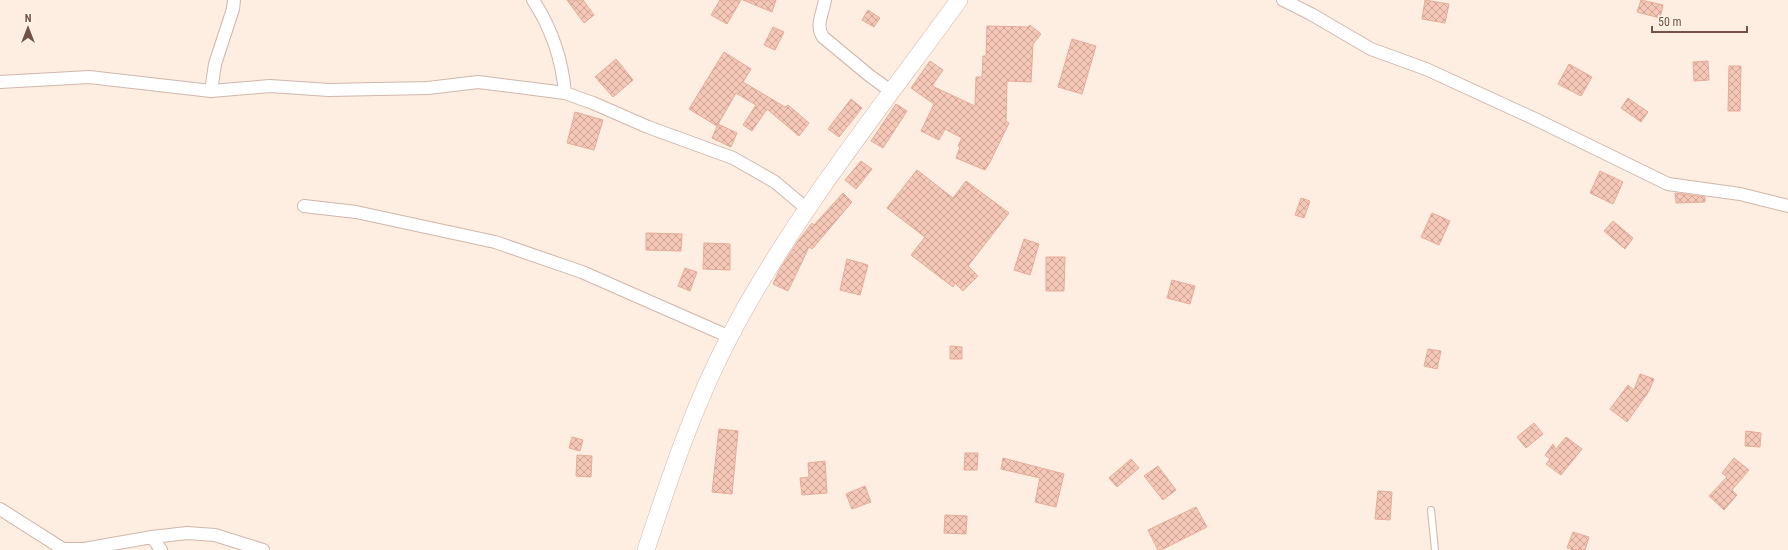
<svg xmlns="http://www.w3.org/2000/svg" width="1788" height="550" font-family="'Roboto Condensed',sans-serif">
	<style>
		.building { fill: url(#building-cross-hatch); stroke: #e7ab97 }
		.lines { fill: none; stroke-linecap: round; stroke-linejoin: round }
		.service-casing { stroke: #d0b6aa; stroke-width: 8 }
		.minor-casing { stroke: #d0b6aa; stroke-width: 14 }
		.secondary-casing { stroke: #d4b5a7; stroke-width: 18 }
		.service { stroke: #fff; stroke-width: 6 }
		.minor { stroke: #fff; stroke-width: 12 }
		.secondary { stroke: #fff; stroke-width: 17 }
	</style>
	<defs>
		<pattern id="building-cross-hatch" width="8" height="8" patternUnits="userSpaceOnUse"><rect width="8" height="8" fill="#f4c7b7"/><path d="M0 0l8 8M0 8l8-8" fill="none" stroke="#caa497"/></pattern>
	</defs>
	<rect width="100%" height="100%" fill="#fdeee1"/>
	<path class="building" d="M567 0H583L594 15 584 23Z
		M720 0H741L727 24 711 15Z
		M743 0H776L772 12Z
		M1425 0 1449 4 1445 23 1422 19Z
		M1641 0 1663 5 1660 18 1637 12Z
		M868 10 880 18 874 27 862 20Z
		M1030 25 1041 34 1033 44 1031 82 1007 81 1006 121 1009 123 990 162 985 170 956 158 960 147 958 146 962 138 945 129 939 140 921 131 934 104 911 88 930 61 943 70 932 86 975 106 976 77H982L983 56H986L987 26 1028 27Z
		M773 27 784 32 775 50 764 45Z
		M1072 39 1096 46 1082 94 1058 87Z
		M724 52 751 69 743 82 785 107 788 105 809 123 799 136 767 109 752 131 743 125 756 105 736 93 717 126 689 109Z
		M616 59 633 80 613 97 595 77Z
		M1708 61 1709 80 1694 81 1693 62Z
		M1569 64 1592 77 1581 96 1558 84Z
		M1729 66H1741L1740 111H1728Z
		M1628 98 1648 112 1641 122 1621 108Z
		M851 99 862 108 839 137 828 129Z
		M896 104 907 111 883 148 871 141Z
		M575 112 603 120 594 150 567 143Z
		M718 124 737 133 731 147 712 138Z
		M861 161 872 169 856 189 845 180Z
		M917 170 953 198 966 181 1009 213 968 266 978 276 963 291 955 283 953 287 911 255 925 237 887 208Z
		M1600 171 1623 182 1613 204 1590 193Z
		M843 193 852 202 812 249 809 247 788 291 773 284 780 269 798 241 812 223 814 225Z
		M1675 193 1705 197V202L1676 203Z
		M1301 198 1310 201 1304 218 1295 215Z
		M1432 213 1450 221 1439 245 1421 237Z
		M1613 221 1633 238 1625 249 1604 231Z
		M646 233 682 234 681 251 646 250Z
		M1024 239 1039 244 1030 275 1014 270Z
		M704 243 730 244V270L703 269Z
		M1046 257H1065L1064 291H1046Z
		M847 259 868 265 860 295 840 290Z
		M685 268 697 272 690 291 678 286Z
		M1172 280 1195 286 1190 304 1167 298Z
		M950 346 962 347V359H950Z
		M1428 349 1441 351 1437 369 1424 366Z
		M1640 374 1654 379 1649 391 1627 422 1610 409 1628 385 1634 390Z
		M1534 423 1543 434 1526 448 1517 437Z
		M719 429 738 431 732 494 712 492Z
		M1746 431 1761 433 1760 447 1745 446Z
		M572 437 583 440 580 451 569 448Z
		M1566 437 1582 449 1561 475 1546 464 1550 459 1545 455 1553 444 1556 449Z
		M965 453H978L977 470H964Z
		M577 455 592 456 591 477 576 476Z
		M1003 458 1064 474 1056 507 1035 502 1040 478 1001 469Z
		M1734 458 1749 470 1732 490 1737 495 1724 510 1709 496 1727 477 1722 473Z
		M1131 459 1139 468 1117 487 1109 478Z
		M825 461 827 493 802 495 800 478 809 477 808 463Z
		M1158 466 1176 490 1163 500 1144 476Z
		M865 486 871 502 852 509 846 494Z
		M1378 491 1392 492 1390 520 1375 519Z
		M1196 507 1207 527 1161 550H1158L1148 530Z
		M945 515 967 516 966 534 944 533Z
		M1573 532 1589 537 1585 550H1574L1567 548Z"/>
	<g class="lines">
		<defs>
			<path id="service" d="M1431 510 1435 550"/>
			<path id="minor" d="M533 0C552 29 562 59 565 93
				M825 0C823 13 815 26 823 37L870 76 892 92
				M1283 0 1311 14 1371 49 1426 69 1535 119 1668 184 1740 194 1788 206
				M0 82 89 77 211 91 270 86 329 90 428 88 478 82 565 93 593 103 648 127 733 158 775 182 807 209
				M211 91 215 64 233 9 234 0
				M304 206 356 212 495 242 582 272 730 337
				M0 509 63 549H84L152 537 187 533 215 535 263 550
				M152 537 161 550"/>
			<path id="secondary" d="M646 550C670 477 694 404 730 336 793 216 880 109 959 0"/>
		</defs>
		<use href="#service" class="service-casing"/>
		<use href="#minor" class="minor-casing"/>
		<use href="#secondary" class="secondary-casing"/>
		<use href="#service" class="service"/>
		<use href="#minor" class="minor"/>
		<use href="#secondary" class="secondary"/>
	</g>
	<g transform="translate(28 28)" stroke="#fff3e8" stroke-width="3" paint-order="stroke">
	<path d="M0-3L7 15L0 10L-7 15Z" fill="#755147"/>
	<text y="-6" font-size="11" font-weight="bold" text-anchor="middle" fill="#755147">N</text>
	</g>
	<path d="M1652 26v6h95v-6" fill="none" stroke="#755147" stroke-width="2"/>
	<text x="1658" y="26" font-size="12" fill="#755147" stroke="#fff3e8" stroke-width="3" paint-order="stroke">50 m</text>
</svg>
